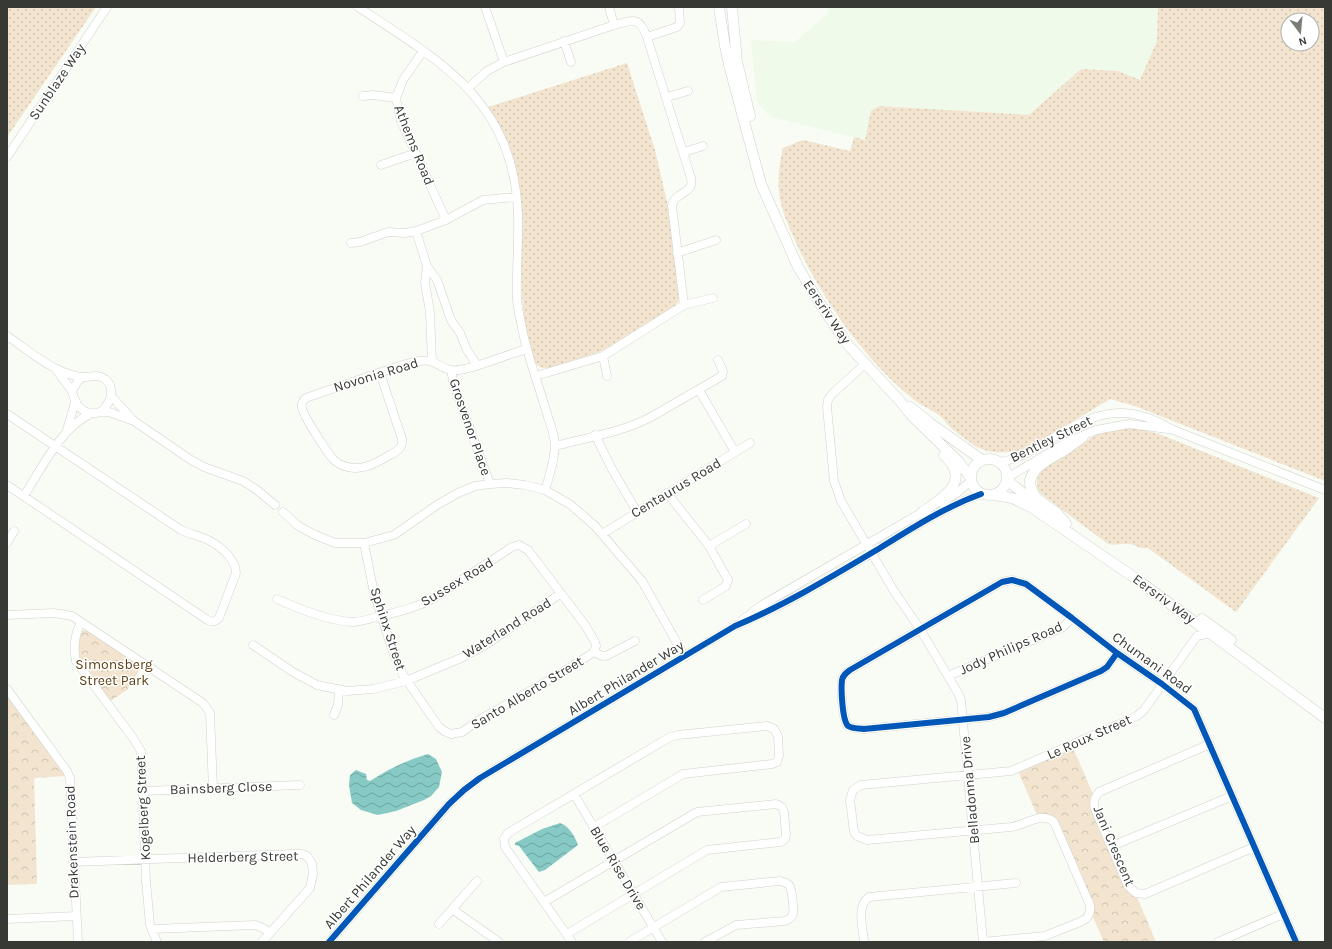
<svg xmlns="http://www.w3.org/2000/svg" width="1332" height="949" font-family="Karla,sans-serif">
	<style>
		.built { fill: #f0faea }
		.grass { fill: url(#grass-dots); fill-rule: evenodd }
		.forest { fill: url(#forest-crowns) }
		.water { fill: url(#water-waves) }
		.lines { fill: none; stroke-linecap: round; stroke-linejoin: round }
		.minor-casing { stroke: #cfd3cc; stroke-width: 9 }
		.major-casing { stroke: #cfd3cc; stroke-width: 11 }
		.minor { stroke: #fefffe; stroke-width: 8 }
		.major { stroke: #fefffe; stroke-width: 10 }
		.cycleway-casing { stroke: #fff; stroke-width: 8 }
		.cycleway { stroke: #0057b8; stroke-width: 6 }
		.labels { text-anchor: middle; dominant-baseline: central; stroke-width: 3; stroke-linejoin: round; paint-order: stroke }
		.street-label { font-size: 14px; fill: #373a34; stroke: #fff }
		.park-label { font-size: 14px; fill: #5e4014; stroke: #fff }
	</style>
	<defs>
		<pattern id="grass-dots" width="8" height="8" patternUnits="userSpaceOnUse"><rect width="8" height="8" fill="#f2e4ce"/><path d="M2 2h.1M6 6h.1" fill="none" stroke="#d0c4b2" stroke-width="1.8" stroke-linecap="round"/></pattern>
		<pattern id="forest-crowns" width="20" height="18" patternUnits="userSpaceOnUse"><rect width="20" height="18" fill="#f2e4ce"/><path d="M2 6a3 3 0 1 1 6 0M12 15a3 3 0 1 1 6 0" fill="none" stroke="#d0c4b2"/></pattern>
		<pattern id="water-waves" width="16" height="10" patternUnits="userSpaceOnUse"><rect width="16" height="10" fill="#87cac5"/><path d="M0 5q4-4 8 0t8 0" fill="none" stroke="#6fa5a1"/></pattern>
	</defs>
	<rect width="100%" height="100%" fill="#f8fcf5"/>
	<path class="built" d="M828 7H1158L1157 41 1140 81 1117 71 1081 69 1029 115 879 106 871 111 865 140 770 117 757 102 751 40 795 42 828 13Z"/>
	<path class="grass" d="M7 7H96L7 137Z
		M1158 7H1325V481L1135 406 1110 399 1029 448C1013 453 995 455 979 448 974 446 969 441 964 438 959 434 954 431 950 427 946 423 944 419 940 416 931 409 920 405 912 398 865 360 824 301 798 247 791 231 783 215 780 199 777 181 779 165 783 148L803 140 850 151 854 137 865 140 871 111 879 106 1029 115 1081 69 1118 71 1140 80 1157 41ZM1288 20H1312V44H1288Z
		M627 63 655 150 668 206 680 298 675 306 602 351 550 368C545 369 540 368 536 364 533 359 532 350 530 344 514 289 527 235 518 180 514 154 503 130 488 107Z
		M1121 428C1134 428 1147 430 1159 434L1319 498 1236 612 1148 548C1135 549 1137 544 1129 544 1121 543 1116 546 1108 544L1040 493C1034 482 1038 474 1045 466L1096 435Z"/>
	<path class="forest" d="M87 630 142 666 127 690 110 701 78 658V641L81 631Z
		M7 697 10 699 66 776 34 778 37 884 7 885Z
		M1073 748 1093 794 1092 808 1128 892 1137 897 1156 942H1104L1092 915 1056 819 1046 814 1037 815 1018 771Z"/>
	<path class="water" d="M428 754 436 759 442 772 439 787 431 796 424 800 396 811 378 815 361 810 352 803 349 785 350 775 356 770 366 774 367 780 370 781C389 769 407 760 428 754Z
		M560 823C568 825 575 836 578 845L545 870 539 872 519 846 515 845V843L542 829Z"/>
	<g class="lines">
		<defs>
			<path id="minor" d="M358 7C442 62 513 101 518 213 519 242 516 271 517 300 518 311 521 322 523 333 529 361 540 389 548 417 551 426 555 436 555 446 554 462 550 475 545 490
				M485 7 504 62
				M609 7 614 25
				M647 37 677 27 680 23 679 8
				M564 41 571 62
				M423 51 403 80 396 98 401 121 446 220
				M468 88 487 71 504 62 614 25C634 20 639 16 647 37L691 178C695 194 675 191 672 206L684 305 603 356 536 376
				M363 96 373 95 396 98
				M667 97 688 91
				M684 152 703 146
				M7 157 107 7
				M381 165 416 153
				M416 231 427 266 425 283 430 312 432 361
				M351 243 360 242 388 232 405 233 416 231 446 220 483 200 516 197
				M677 253 716 240
				M427 266 437 280 451 320 460 333 467 350 477 365
				M684 305 713 298
				M7 336C21 345 40 361 55 368 63 372 73 376 81 377 90 378 96 373 105 379 114 386 112 398 106 406 104 410 101 412 96 413 82 415 75 404 72 391L78 381 83 377
				M603 356 607 376
				M865 364 831 395 828 400 827 407 834 481 841 501 894 591 920 629 958 693 961 700 983 942
				M55 368 72 391
				M451 370 454 385 490 484
				M380 373 402 439C403 449 396 452 388 456 376 463 363 471 348 467 343 466 338 464 334 460 328 454 304 417 302 408 301 404 303 400 306 398 331 389 356 381 381 372 394 368 406 363 419 361 435 358 439 368 451 370 465 373 510 353 527 349
				M699 390 735 452
				M111 396 134 421 191 460 204 467 243 481 257 490 275 505
				M100 412H109L131 420
				M7 414 181 530C190 534 200 536 208 540 220 546 236 559 236 573L219 618C214 623 211 622 206 619L7 485
				M67 430 75 402
				M595 435 612 469 637 512
				M555 446C585 438 623 432 651 417L722 376 723 371 718 360
				M1000 462C1019 459 1033 450 1049 440 1093 414 1124 400 1171 429L1325 490
				M1007 478 1067 442 1096 430 1129 424 1168 429
				M667 493 709 546 728 580 726 586 703 600
				M24 496C41 469 62 426 92 413
				M942 503 958 492 971 481
				M283 512 297 525 313 534 335 543H364L394 535 437 505 458 493 475 486 490 484 507 483 525 485 545 490 571 505 595 526 618 553 642 581 685 657
				M602 534 750 443
				M7 543 14 531
				M364 543 374 593 394 655 403 675 439 727 444 731 451 734 462 732 481 719 558 675 594 652
				M709 546 746 524
				M277 599C299 609 328 621 353 622 360 622 369 619 377 617 397 612 416 608 434 598L512 547 519 545 528 550 585 625 595 642 596 646 594 652
				M7 615 54 613 72 616 203 703 210 713 213 789
				M742 620 762 605 926 510
				M81 622C75 634 73 647 76 661L133 738 141 751 146 881 150 925 157 942
				M253 645 293 672 317 685 347 691 373 689 406 681 461 658 487 644 560 594
				M594 652 602 656H606L635 641
				M1117 653 1107 667 1101 671 1004 713 989 717 864 729C858 728 853 729 848 726 842 720 841 688 842 680 843 675 846 673 850 670L1002 582 1012 580 1026 584 1072 618 1117 653 1162 684 1194 709 1296 942
				M948 676 1063 627 1072 618
				M7 689 67 771 70 778 78 942
				M334 715 338 705 339 690
				M1210 744 1099 792C1094 797 1093 802 1095 809L1128 886 1136 893 1145 894 1254 847
				M143 791 300 785
				M574 794 662 942
				M1112 846 1232 796
				M73 862 293 854H302L307 856 310 860 312 864 313 874 310 888 262 942
				M544 902 697 812 776 804 782 807 784 812 786 835 785 839 781 842 707 850 567 934
				M452 909 499 942
				M7 919 76 916
				M439 924 477 881
				M152 929 255 925 263 928 270 933
				M329 942 449 804 464 790 480 778 735 626C785 605 833 576 880 548 912 528 945 507 981 494
				M572 942 505 847 504 839 508 833 670 737 678 735 767 726 774 729 778 736 779 756 777 762 772 764 683 774 594 827
				M629 942 721 887 780 881C783 882 786 882 789 885 792 888 794 910 793 914 792 918 789 919 785 921L736 925 705 942
				M864 942C863 927 856 906 869 897L1016 883
				M983 942 1045 936 1080 922 1087 918 1090 912V905L1054 822C1040 811 1027 825 1011 827L867 840 857 836 854 832 850 800 853 790 861 785 1011 771 1124 722 1137 716 1144 710 1197 636 1210 633
				M1218 942 1283 914"/>
			<path id="major" d="M719 7 725 46 730 69 761 184 798 267 822 307 848 345 900 401 910 414 958 461 970 477
				M732 7 737 62 750 116
				M910 407 930 423 982 460
				M971 477a18 18 0 1 1 36 0a18 18 0 1 1-36 0Z
				M1007 480 1035 503
				M994 495 1012 498 1031 507 1135 578 1325 718
				M921 513C942 498 973 482 944 455
				M1066 524C1063 520 1060 516 1056 512 1049 507 1041 503 1036 497 1017 473 1048 460 1065 450 1071 446 1077 441 1083 437
				M1202 619 1231 640"/>
		</defs>
		<use href="#minor" class="minor-casing"/>
		<use href="#major" class="major-casing"/>
		<use href="#minor" class="minor"/>
		<use href="#major" class="major"/>
		<defs>
			<path id="cycleway" d="M1117 653 1107 667 1101 671 1004 713 989 717 864 729C858 728 853 729 848 726 842 720 841 688 842 680 843 675 846 673 850 670L1002 582 1012 580 1026 584 1072 618 1117 653 1162 684 1194 709 1296 942
				M329 942 449 804 464 790 480 778 735 626C785 605 833 576 880 548 912 528 945 507 981 494"/>
		</defs>
		<use href="#cycleway" class="cycleway-casing"/>
		<use href="#cycleway" class="cycleway"/>
	</g>
	<g class="labels">
		<g class="street-label">
			<text transform="translate(57 82) rotate(-56)">Sunblaze Way</text>
			<text transform="translate(414 145) rotate(68)">Athems Road</text>
			<text transform="translate(827 312) rotate(56)">Eersriv Way</text>
			<text transform="translate(376 375) rotate(-17)">Novonia Road</text>
			<text transform="translate(470 427) rotate(71)">Grosvenor Place</text>
			<text transform="translate(1051 439) rotate(-26)">Bentley Street</text>
			<text transform="translate(676 488) rotate(-31)">Centaurus Road</text>
			<text transform="translate(457 582) rotate(-31)">Sussex Road</text>
			<text transform="translate(1164 599) rotate(36)">Eersriv Way</text>
			<text transform="translate(507 628) rotate(-32)">Waterland Road</text>
			<text transform="translate(388 629) rotate(72)">Sphinx Street</text>
			<text transform="translate(1011 648) rotate(-24)">Jody Philips Road</text>
			<text transform="translate(1152 663) rotate(36)">Chumani Road</text>
			<text transform="translate(626 678) rotate(-31)">Albert Philander Way</text>
			<text transform="translate(527 693) rotate(-31)">Santo Alberto Street</text>
			<text transform="translate(1089 737) rotate(-24)">Le Roux Street</text>
			<text transform="translate(221 788) rotate(-2)">Bainsberg Close</text>
			<text transform="translate(970 790) rotate(-95)">Belladonna Drive</text>
			<text transform="translate(143 808) rotate(-93)">Kogelberg Street</text>
			<text transform="translate(72 842) rotate(-92)">Drakenstein Road</text>
			<text transform="translate(1114 846) rotate(67)">Jani Crescent</text>
			<text transform="translate(243 857) rotate(-1)">Helderberg Street</text>
			<text transform="translate(618 868) rotate(59)">Blue Rise Drive</text>
			<text transform="translate(370 877) rotate(-49)">Albert Philander Way</text>
		</g>
		<g class="park-label">
			<text x="114" y="664">Simonsberg<tspan x="114" dy="16">Street Park</tspan></text>
		</g>
	</g>
	<rect width="1332" height="949" fill="none" stroke="#373a34" stroke-width="16"/>
	<g transform="translate(1300 32) rotate(164)"><circle r="19" fill="#ffffff" stroke="#afb0ae"/>
	<path d="M0-3L7 15L0 10L-7 15Z" fill="#7b7e78"/>
	<text y="-6" font-size="11" font-weight="bold" text-anchor="middle" fill="#373a34">N</text>
	</g>
</svg>
